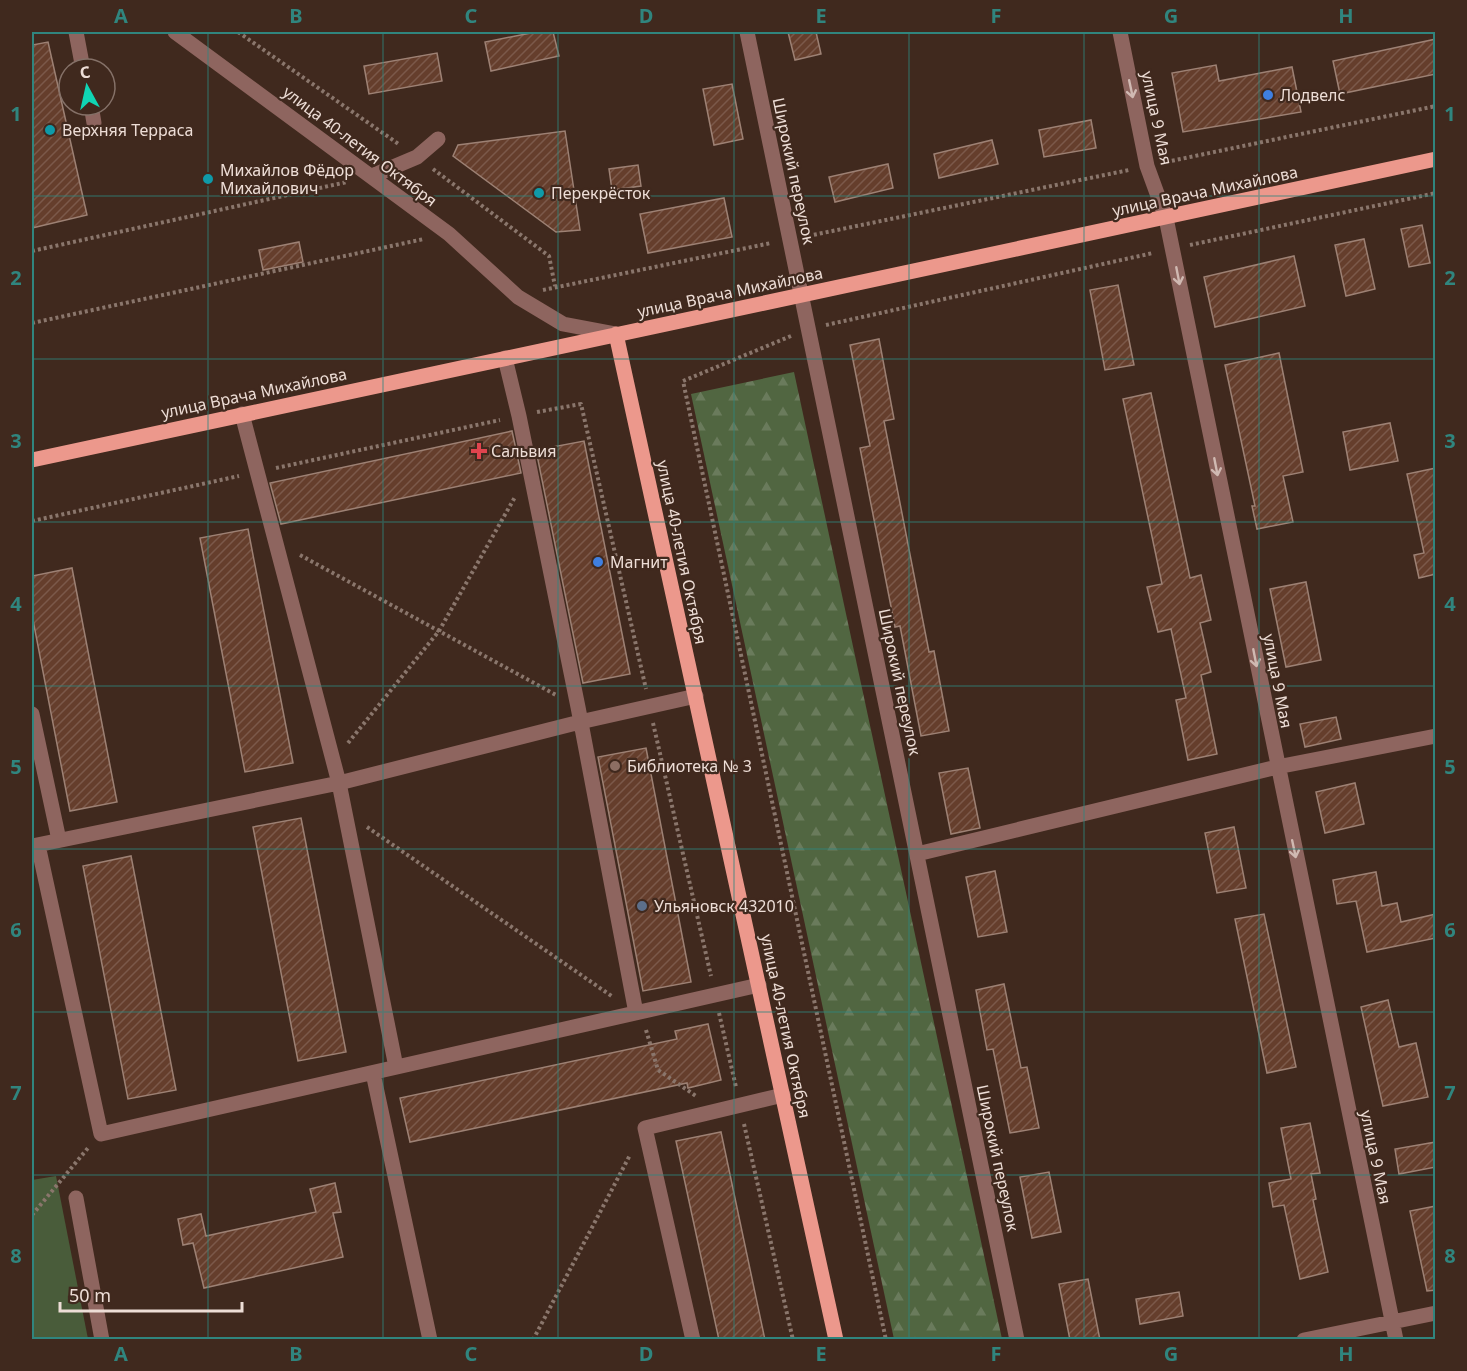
<svg xmlns="http://www.w3.org/2000/svg" width="1467" height="1371" font-family="'Noto Sans',sans-serif">
	<style>
		.green { fill: #495c3a }
		.forest { fill: url(#forest-firs) }
		.building { fill: url(#building-hatch); stroke: #9d8174; stroke-width: 1.5 }
		.lines { fill: none; stroke-linecap: round; stroke-linejoin: round }
		.path { stroke: #8a766c; stroke-width: 4; stroke-dasharray: 3 3; stroke-linecap: butt }
		.minor { stroke: #8e655f; stroke-width: 15 }
		.major { stroke: #ec988c; stroke-width: 15 }
		.oneway { stroke: #d0b9b2 }
		.grid { fill: none; stroke: #30857e; stroke-width: 1.5; stroke-opacity: 0.55 }
		.shop-dot { fill: #3f7fe0; stroke: #40291e; stroke-width: 2 }
		.culture-dot { fill: #0f9aa8; stroke: #40291e; stroke-width: 2 }
		.health-dot { fill: #e0444e; stroke: #40291e; stroke-width: 2 }
		.education-dot { fill: #8d6e63; stroke: #40291e; stroke-width: 2 }
		.service-dot { fill: #5c6f8a; stroke: #40291e; stroke-width: 2 }
		.labels { text-anchor: middle; dominant-baseline: central; stroke-width: 4.5; stroke-linejoin: round; paint-order: stroke }
		.poi-label { font-size: 16px; fill: #edddd6; stroke: #40291e; text-anchor: start }
		.street-label { font-size: 16px; fill: #edddd6; stroke: #40291e }
		.neatline { fill: none; stroke: #30857e; stroke-width: 2 }
		.grid-label { font-size: 20px; text-anchor: middle; font-weight: bold; fill: #30857e }
	</style>
	<defs>
		<pattern id="forest-firs" width="22" height="20" patternUnits="userSpaceOnUse" patternTransform="scale(1.5)"><rect width="22" height="20" fill="#516641"/><path d="M5 1l3.5 6h-7zM16 11l3.5 6h-7z" fill="#6a7b5c"/></pattern>
		<pattern id="building-hatch" width="6" height="6" patternUnits="userSpaceOnUse" patternTransform="scale(1.5)"><rect width="6" height="6" fill="#653e2c"/><path d="M-1 1l2-2M0 6l6-6M5 7l2-2" fill="none" stroke="#7b594a"/></pattern>
	</defs>
	<rect width="100%" height="100%" fill="#40291e"/>
	<path class="green" d="M56 1176 88 1339H32V1180Z"/>
	<path class="forest" d="M794 372 1002 1339H894L691 394Z"/>
	<path class="building" d="M536 32H553L559 56 491 71 485 42Z
		M788 32H816L821 54 795 60Z
		M1436 39V74L1340 94 1333 61Z
		M48 42 87 215 32 228V45Z
		M437 53 442 81 369 94 364 66Z
		M1216 65 1219 81 1292 67 1301 112 1183 132 1172 73Z
		M732 84 743 139 714 145 703 89Z
		M1091 120 1096 148 1044 157 1039 130Z
		M565 131 580 230 556 232 453 156 458 145Z
		M992 140 998 164 939 178 934 154Z
		M888 164 893 188 835 202 829 177Z
		M638 165 641 186 612 190 609 169Z
		M724 198 732 237 648 253 640 214Z
		M1422 225 1430 263 1409 267 1401 229Z
		M1364 239 1375 289 1346 296 1335 245Z
		M299 242 303 262 263 270 259 250Z
		M1294 256 1305 306 1215 327 1204 277Z
		M1118 285 1134 365 1105 370 1090 290Z
		M879 339 894 419 884 421 929 652 934 651 949 731 921 736 900 626 895 627 860 448 870 446 850 345Z
		M1279 353 1303 472 1283 476 1293 522 1257 529 1252 506H1255L1225 365Z
		M1151 393 1190 578 1201 575 1211 620 1200 623 1211 672 1201 675 1217 754 1188 760 1176 700 1186 698 1171 629 1158 632 1147 587 1162 584 1123 399Z
		M1390 423 1398 461 1350 470 1343 432Z
		M512 431 521 473 281 524 270 483Z
		M584 441 630 674 583 683 536 450Z
		M1436 468V574L1419 578 1414 555 1424 553 1407 474Z
		M248 529 293 763 245 772 200 538Z
		M72 568 117 802 70 811 32 615V576Z
		M1306 582 1321 660 1286 667 1270 589Z
		M1336 717 1341 739 1305 747 1300 724Z
		M646 748 691 982 643 991 598 757Z
		M968 768 980 828 951 834 939 773Z
		M1355 783 1364 824 1325 833 1316 792Z
		M301 818 346 1052 298 1061 253 827Z
		M1234 827 1246 888 1217 893 1205 833Z
		M131 856 176 1090 128 1099 83 866Z
		M995 871 1007 932 978 937 966 877Z
		M1376 872 1382 906 1397 903 1401 922 1436 914V938L1367 952 1356 901 1337 904 1333 880Z
		M1264 914 1296 1067 1267 1073 1235 919Z
		M1004 984 1021 1068 1027 1067 1039 1128 1010 1133 993 1049 987 1050 976 990Z
		M1388 1000 1399 1047 1416 1043 1428 1097 1383 1106 1361 1007Z
		M708 1024 721 1080 688 1088 687 1083 410 1142 400 1098 677 1039 675 1031Z
		M1310 1123 1320 1173 1311 1174 1316 1199 1313 1200 1328 1272 1300 1279 1284 1205 1273 1207 1269 1183 1291 1179 1281 1128Z
		M721 1132 765 1340H719L676 1141Z
		M1436 1142V1167L1399 1174 1395 1149Z
		M1049 1172 1061 1232 1032 1238 1020 1177Z
		M335 1183 341 1212 333 1213 343 1257 204 1288 193 1243 183 1245 178 1219 201 1214 206 1236 316 1212 310 1189Z
		M1436 1206V1290L1427 1291 1410 1211Z
		M1088 1279 1100 1340H1070L1059 1284Z
		M1179 1292 1183 1316 1140 1324 1136 1299Z"/>
	<g class="lines">
		<path class="path" d="M238 32 400 145
			M1166 162 1436 106
			M433 169 549 256 555 286
			M808 236 1129 170
			M1190 245 1436 193
			M32 251 347 182
			M543 290 771 243
			M32 323 424 239
			M826 325 1153 253
			M791 336 683 381 886 1340
			M537 412 581 404 646 689
			M276 468 500 420
			M32 521 239 476
			M300 555 556 695
			M653 723 711 976
			M348 743 439 631 515 497
			M367 827 613 997
			M719 1013 736 1087
			M646 1030 658 1070 696 1096
			M744 1124 793 1340
			M32 1215 88 1148
			M533 1340 630 1155"/>
		<path class="minor" d="M76 32 83 69
			M175 32 449 234 518 297 563 324 616 334
			M747 32 1017 1340
			M1120 32 1147 166 1166 218 1396 1340
			M91 105 94 123
			M372 176 417 157 438 139
			M505 358 519 416 578 707 636 1013
			M242 414 339 783 396 1067
			M32 714 59 840
			M38 845 101 1134 759 985
			M32 846 339 783 580 722 696 696
			M917 854 1277 767 1436 736
			M373 1073 430 1340
			M76 1198 102 1340
			M693 1340 645 1128 783 1095
			M1304 1340 1436 1313"/>
		<path class="major" d="M616 334 836 1340
			M32 460 1436 159"/>
	</g>
	<defs><path id="oneway-shaft" d="M-6 0H5M1.5-3L5.5 0L1.5 3" fill="none" stroke-width="1.6" stroke-linecap="round" stroke-linejoin="round" transform="scale(1.5)"/></defs>
	<g class="oneway">
		<use href="#oneway-shaft" transform="translate(1131 89) rotate(78)"/>
		<use href="#oneway-shaft" transform="translate(1178 276) rotate(79)"/>
		<use href="#oneway-shaft" transform="translate(1216 467) rotate(79)"/>
		<use href="#oneway-shaft" transform="translate(1255 658) rotate(79)"/>
		<use href="#oneway-shaft" transform="translate(1294 849) rotate(78)"/>
	</g>
	<path class="grid" d="M208 32V1340M383 32V1340M558 32V1340M734 32V1340M909 32V1340M1084 32V1340M1259 32V1340M32 196H1436M32 359H1436M32 522H1436M32 686H1436M32 849H1436M32 1012H1436M32 1175H1436"/>
	<g class="shop-dot">
		<circle cx="1268" cy="95" r="6"/>
		<circle cx="598" cy="562" r="6"/>
	</g>
	<g class="culture-dot">
		<circle cx="50" cy="130" r="6"/>
		<circle cx="208" cy="179" r="6"/>
		<circle cx="539" cy="193" r="6"/>
	</g>
	<path class="health-dot" d="M476 442h6v6h6v6h-6v6h-6v-6h-6v-6h6z"/>
	<circle class="education-dot" cx="615" cy="766" r="6"/>
	<circle class="service-dot" cx="642" cy="906" r="6"/>
	<g class="labels">
		<g class="poi-label">
			<text x="1280" y="95">Лодвелс</text>
			<text x="62" y="130">Верхняя Терраса</text>
			<text x="220" y="170">Михайлов Фёдор<tspan x="220" dy="18">Михайлович</tspan></text>
			<text x="551" y="193">Перекрёсток</text>
			<text x="491" y="451">Сальвия</text>
			<text x="610" y="562">Магнит</text>
			<text x="627" y="766">Библиотека № 3</text>
			<text x="654" y="906">Ульяновск 432010</text>
		</g>
		<g class="street-label">
			<text transform="translate(1157 118) rotate(78)">улица 9 Мая</text>
			<text transform="translate(360 146) rotate(37)">улица 40-летия Октября</text>
			<text transform="translate(794 171) rotate(78)">Широкий переулок</text>
			<text transform="translate(1205 191) rotate(-12)">улица Врача Михайлова</text>
			<text transform="translate(730 292) rotate(-12)">улица Врача Михайлова</text>
			<text transform="translate(254 393) rotate(-12)">улица Врача Михайлова</text>
			<text transform="translate(682 552) rotate(78)">улица 40-летия Октября</text>
			<text transform="translate(1278 681) rotate(79)">улица 9 Мая</text>
			<text transform="translate(900 682) rotate(78)">Широкий переулок</text>
			<text transform="translate(786 1026) rotate(78)">улица 40-летия Октября</text>
			<text transform="translate(1376 1157) rotate(78)">улица 9 Мая</text>
			<text transform="translate(998 1158) rotate(78)">Широкий переулок</text>
		</g>
	</g>
	<rect width="1467" height="1371" fill="none" stroke="#40291e" stroke-width="66"/>
	<g transform="translate(87 87) rotate(352)"><circle r="28" fill="#40291e" stroke="#857168" stroke-width="1.5"/>
	<path d="M0-4.5L10 22L0 15L-10 22Z" fill="#10d5b4"/>
	<text y="-9" font-size="16" font-weight="bold" text-anchor="middle" fill="#edddd6">С</text>
	</g>
	<path d="M60 1302v9h182v-9" fill="none" stroke="#edddd6" stroke-width="3"/>
	<text x="69" y="1302" font-size="18" fill="#edddd6" stroke="#40291e" stroke-width="4.5" paint-order="stroke">50 m</text>
	<rect x="33" y="33" width="1401" height="1305" class="neatline"/>
	<g class="grid-label">
		<text x="121" y="23">A</text>
		<text x="296" y="23">B</text>
		<text x="471" y="23">C</text>
		<text x="646" y="23">D</text>
		<text x="821" y="23">E</text>
		<text x="996" y="23">F</text>
		<text x="1171" y="23">G</text>
		<text x="1346" y="23">H</text>
		<text x="16" y="121">1</text>
		<text x="1450" y="121">1</text>
		<text x="16" y="285">2</text>
		<text x="1450" y="285">2</text>
		<text x="16" y="448">3</text>
		<text x="1450" y="448">3</text>
		<text x="16" y="611">4</text>
		<text x="1450" y="611">4</text>
		<text x="16" y="774">5</text>
		<text x="1450" y="774">5</text>
		<text x="16" y="937">6</text>
		<text x="1450" y="937">6</text>
		<text x="16" y="1100">7</text>
		<text x="1450" y="1100">7</text>
		<text x="16" y="1263">8</text>
		<text x="1450" y="1263">8</text>
		<text x="121" y="1361">A</text>
		<text x="296" y="1361">B</text>
		<text x="471" y="1361">C</text>
		<text x="646" y="1361">D</text>
		<text x="821" y="1361">E</text>
		<text x="996" y="1361">F</text>
		<text x="1171" y="1361">G</text>
		<text x="1346" y="1361">H</text>
	</g>
</svg>
